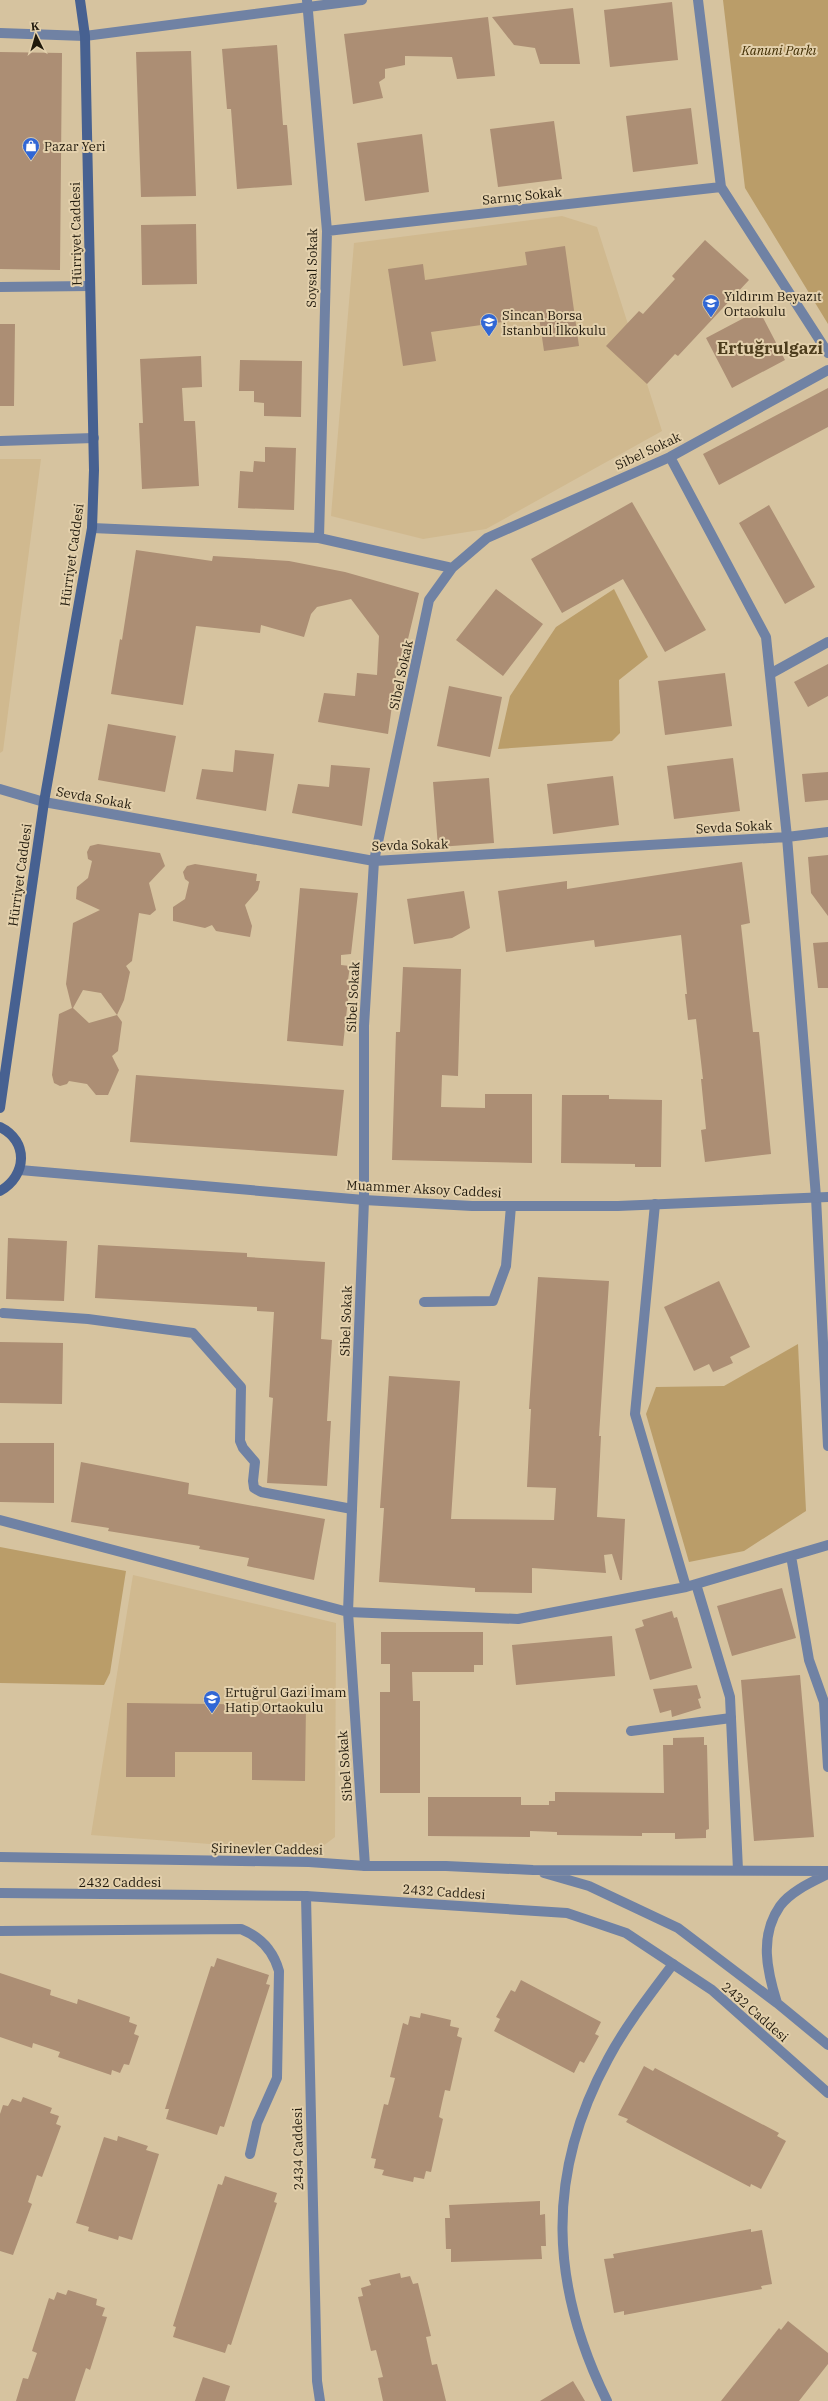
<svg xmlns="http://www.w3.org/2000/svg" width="828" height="2401" font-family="'IBM Plex Serif',serif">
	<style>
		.built { fill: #d0b98f }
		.green { fill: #ba9d69 }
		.building { fill: #ac8e74 }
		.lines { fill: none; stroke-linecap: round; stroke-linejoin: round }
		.service { stroke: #7082a4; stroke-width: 10 }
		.minor { stroke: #7082a4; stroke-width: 10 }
		.tertiary { stroke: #7082a4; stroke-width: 10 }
		.secondary { stroke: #476191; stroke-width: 10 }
		.labels { text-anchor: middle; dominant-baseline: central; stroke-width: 4; stroke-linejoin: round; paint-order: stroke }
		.park-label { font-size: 13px; font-style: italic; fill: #402d02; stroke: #e3d0ac }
		.poi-label { font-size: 13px; fill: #20190c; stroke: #e3d0ac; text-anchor: start }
		.street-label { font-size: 13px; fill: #20190c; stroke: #e3d0ac }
		.district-label { font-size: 17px; font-weight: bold; fill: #4c3c1c; stroke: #e3d0ac }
	</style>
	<rect width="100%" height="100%" fill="#d6c39f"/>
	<path class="built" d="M562 216 597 227 662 431 486 529 423 539 331 516 354 243Z
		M0 459H41L3 751 0 753Z
		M133 1575 336 1623 335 1837 315 1852 91 1835Z"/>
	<path class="green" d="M723 0H828V324L745 188Z
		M614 589 648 657 619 680 620 733 612 741 498 749 510 696 556 627Z
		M798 1344 806 1511 744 1551 689 1562 646 1414 656 1387 724 1386Z
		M0 1547 126 1571 110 1673 104 1685 0 1683Z"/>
	<path class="building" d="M672 2 678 60 610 67 604 10Z
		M573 8 580 64H540L535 48 514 45 492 17Z
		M488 17 495 76 457 79 452 57 405 56V65L385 69V78L379 82 383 98 353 104 344 34Z
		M277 45 283 125H287L292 185 237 189 231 109H227L222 49Z
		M191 51 196 196 141 197 136 52Z
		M0 52 62 53 60 270 0 269Z
		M691 108 698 164 633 172 626 116Z
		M554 121 562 179 498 187 490 129Z
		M422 134 429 192 365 201 357 143Z
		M196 224 197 284 142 285 141 225Z
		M705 240 749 280 678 356 675 354 647 384 606 346 639 311 643 314 675 279 672 276Z
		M565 246 579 346 544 351 539 317 431 332 436 361 403 366 388 269 423 264 425 280 527 265 525 252Z
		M759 310 785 360 732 388 706 338Z
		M0 324H15L14 406H0Z
		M201 356 202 387 182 388 184 421H195L199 486 142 489 139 423H143L140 359Z
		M240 360 302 361 301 417 264 416V403L254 402V391H239Z
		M828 388V427L719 485 703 454Z
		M265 447 296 448 294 510 238 508 240 471 253 472 254 461 265 462Z
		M632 502 706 630 665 652 623 579 562 613 531 559Z
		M769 505 815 587 785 604 739 523Z
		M136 550 212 561 213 556 289 561 345 572 419 593 402 664 398 663 388 734 318 722 324 693 355 696 357 673 377 675 379 636 351 599 317 607 311 614 304 637 261 625 260 633 196 626 183 705 111 694 120 639 122 640Z
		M496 589 543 624 503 676 456 640Z
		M828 664V696L808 707 794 682Z
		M725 673 732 726 665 735 658 681Z
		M449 686 502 697 490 757 437 746Z
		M108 724 176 736 165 792 98 780Z
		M235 750 274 754 266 811 196 799 202 769 233 772Z
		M733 758 740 811 674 819 667 766Z
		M331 765 370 768 362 826 292 813 298 784 329 787Z
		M828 772V800L805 802 802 774Z
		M613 776 619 825 553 834 547 784Z
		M489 778 494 843 438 847 433 782Z
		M98 844 160 853 165 866 149 883 156 910 150 915 139 913 132 961 126 966 130 972 124 1000 117 1015 101 993 83 990 73 1008 89 1023 117 1015 122 1022 118 1051 112 1056 119 1070 108 1095H96L87 1084 69 1081 67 1084 60 1086 54 1083 52 1075 59 1014 72 1008 66 984 73 923 100 910 76 899 77 887 88 878 92 861 88 859 87 852 90 846Z
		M828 855V916L811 893 808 857Z
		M742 862 750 923 741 925 753 1032H759L771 1154 705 1162 701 1130 706 1129 701 1079H703L696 1019 688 1020 685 994H687L681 935 595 947 594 940 506 952 498 891 567 881V889Z
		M195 864 257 874 256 881H260L258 890 245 905 252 926 250 937 216 931 212 925 205 928 173 921V907L185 899 189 882 185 879 183 872 187 866Z
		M300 888 358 893 351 954 341 955V965L350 966 348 980H350L343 1046 287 1041Z
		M464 891 470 928 452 938 414 944 407 899Z
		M828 942V988H818L813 943Z
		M403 967 461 969 458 1076 442 1075 441 1107 485 1108V1094H532V1163L392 1160 396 1032H400Z
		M136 1075 344 1090 337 1156 130 1142Z
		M562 1095H609V1099L662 1100 661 1167H635V1164L561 1163Z
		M8 1238 67 1241 64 1301 6 1299Z
		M98 1245 247 1253V1257L325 1262 321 1339 332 1340 327 1421H331L327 1486 267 1483 273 1398 269 1397 274 1312 257 1311V1307L95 1298Z
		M538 1277 609 1281 599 1436H601L597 1517 625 1519 622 1580H620L612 1554 604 1555 606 1573 532 1568V1593L475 1592V1588L379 1582 384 1508H380L389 1376 460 1381 451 1519 554 1520 556 1488 527 1487 531 1409H529Z
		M719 1281 750 1347 730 1357 733 1363 713 1372 709 1364 694 1371 664 1307Z
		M0 1342 63 1343 62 1404 0 1403Z
		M0 1443H54V1503L0 1502Z
		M81 1462 189 1483 188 1494 325 1519 314 1580 247 1566 249 1558 199 1549 200 1546 108 1531 109 1528 71 1522Z
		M782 1588 796 1638 732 1656 717 1606Z
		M672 1611 674 1618 677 1617 692 1668 650 1680 635 1629 644 1626 642 1620Z
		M381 1632H483V1665H474V1672H412L413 1701H420V1793H380V1692H390V1664H381Z
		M612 1636 615 1676 516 1685 512 1645Z
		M800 1675 814 1837 754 1841 741 1680Z
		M697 1685 701 1698 698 1699 701 1708 672 1717 671 1710 660 1713 653 1689Z
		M127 1703 306 1705 305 1781 252 1780V1752H175V1777H126Z
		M704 1737V1745H707L709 1829 706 1830V1838L675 1839V1833H642V1836L557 1835V1832L530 1831V1837L428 1836V1797H521V1805H549V1801H555V1792L664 1793 663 1745H673V1738Z
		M217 1958 269 1975 266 1984 270 1985 224 2127 220 2126 217 2135 166 2119 169 2109H165L211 1966 214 1967Z
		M0 1973 51 1990 50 1995 77 2004 78 1999 130 2017 129 2022 137 2025 134 2034 139 2036 129 2065 124 2064 120 2073 112 2070 111 2075 58 2057 60 2052 33 2043 32 2048 0 2037Z
		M521 1980 601 2022 595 2034 599 2036 584 2063 580 2061 574 2073 494 2031 500 2019 496 2017 511 1990 515 1992Z
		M421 2013 451 2020 450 2026 459 2028 457 2036 462 2038 450 2091 445 2090 442 2103 439 2117 443 2119 431 2172 426 2171 424 2179 414 2177 413 2182 382 2175 384 2170 374 2168 376 2159 371 2158 384 2104 388 2105 395 2078 390 2077 403 2023 408 2025 410 2016 420 2018Z
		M644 2066 653 2071 655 2068 779 2133 777 2136 786 2141 761 2189 751 2184 750 2187 673 2147 626 2122 628 2119 618 2115Z
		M23 2097 52 2108 50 2113 59 2116 56 2124 61 2126 42 2177 37 2175 28 2202 32 2204 13 2255 0 2251V2114L3 2105 8 2106 12 2099 21 2102Z
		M118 2136 148 2146 146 2150 159 2154 132 2240 119 2236 118 2240 88 2231 89 2227 76 2223 104 2137 117 2141Z
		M225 2176 277 2193 274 2202 277 2203 231 2345 228 2344 225 2353 173 2337 176 2327 173 2326 218 2184 222 2185Z
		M540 2201V2215L545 2214 546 2246H541L542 2259 451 2262V2249H446L445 2218H450L449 2205Z
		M751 2229V2232L762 2230 772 2284 761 2286 762 2289 624 2315V2311L614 2313 604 2259 614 2258 613 2254Z
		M400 2273 401 2278 410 2276 413 2284 418 2283 431 2336 426 2337 432 2365 437 2364 446 2401H383L378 2378 383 2377 376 2350 371 2351 358 2297 363 2296 361 2288 371 2285 369 2280Z
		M68 2290 97 2299 96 2305 105 2308 102 2316 107 2317 90 2370 86 2368 75 2401H16L23 2378 28 2379 37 2353 32 2351 49 2298 54 2300 57 2292 66 2295Z
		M788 2321 828 2353V2364L799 2401H721L779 2328 781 2330Z
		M203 2377 230 2386 225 2401H195Z
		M573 2381 585 2401H540Z"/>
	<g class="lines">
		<path class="service" d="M424 1302 493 1301 506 1266 511 1206
			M3 1313 88 1319 193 1333 241 1387 240 1441 243 1448 255 1462 253 1481 254 1488 261 1492 352 1509
			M631 1731 731 1718
			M0 1931 241 1929C261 1937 273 1950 279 1971L277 2078 257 2123 250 2154
			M607 2401C550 2285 545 2175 608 2059 626 2025 650 1995 673 1964"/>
		<path class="minor" d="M307 0 327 231 319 538
			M698 0 721 187 828 353
			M0 33 85 36 362 0
			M327 231 721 187
			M0 287 90 286
			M0 441 94 438
			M670 457 766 637 787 837 816 1197 828 1446
			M92 528 319 538 452 568
			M770 674 828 642
			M0 789 44 802 374 861 787 837 828 832
			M655 1204 635 1414 686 1587
			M0 1520 348 1612 518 1619 686 1587 828 1545
			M791 1556 809 1660 824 1702 828 1767
			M696 1584 730 1697 738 1870
			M365 1866 348 1612 364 1200V1026L374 861 429 600 452 568 487 538 670 457 828 370
			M306 1896 317 2381 320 2401"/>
		<path class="tertiary" d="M20 1170 364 1200 472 1206H618L828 1197
			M0 1857 309 1862 365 1866H446L533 1870 828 1871
			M544 1873 589 1886 678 1928 777 2003 828 2045
			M0 1893 306 1896 567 1913 626 1933 712 1990 828 2093
			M777 2003C767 1971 759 1936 780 1906 791 1891 812 1882 828 1874"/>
		<path class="secondary" d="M0 1108 44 802 92 528 94 470 85 36 80 0
			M0 1127C29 1141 27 1176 0 1191"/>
	</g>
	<defs>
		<symbol id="shop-pin" viewBox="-11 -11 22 30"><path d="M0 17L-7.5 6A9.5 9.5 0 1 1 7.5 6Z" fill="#3167d5" stroke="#e3d0ac"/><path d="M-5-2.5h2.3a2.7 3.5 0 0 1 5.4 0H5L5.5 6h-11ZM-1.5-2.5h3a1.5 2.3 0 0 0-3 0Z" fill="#fff"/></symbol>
		<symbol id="school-pin" viewBox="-11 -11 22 30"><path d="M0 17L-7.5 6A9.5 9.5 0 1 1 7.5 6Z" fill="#3167d5" stroke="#e3d0ac"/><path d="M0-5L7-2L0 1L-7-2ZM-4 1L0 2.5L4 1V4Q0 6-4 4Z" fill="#fff"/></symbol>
	</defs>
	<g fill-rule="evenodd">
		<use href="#shop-pin" x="21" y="136" width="20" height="27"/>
		<use href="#school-pin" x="701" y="293" width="20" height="27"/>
		<use href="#school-pin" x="479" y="312" width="20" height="27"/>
		<use href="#school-pin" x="202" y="1689" width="20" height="27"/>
	</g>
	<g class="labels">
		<g class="park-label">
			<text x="779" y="50">Kanuni Parkı</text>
		</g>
		<g class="poi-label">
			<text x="44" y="146">Pazar Yeri</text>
			<text x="724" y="296">Yıldırım Beyazıt<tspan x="724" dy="15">Ortaokulu</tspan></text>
			<text x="502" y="315">Sincan Borsa<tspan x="502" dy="15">İstanbul İlkokulu</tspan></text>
			<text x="225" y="1692">Ertuğrul Gazi İmam<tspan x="225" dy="15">Hatip Ortaokulu</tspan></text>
		</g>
		<g class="street-label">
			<text transform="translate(522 196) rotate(-6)">Sarnıç Sokak</text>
			<text transform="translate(76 234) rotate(-91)">Hürriyet Caddesi</text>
			<text transform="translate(312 268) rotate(-89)">Soysal Sokak</text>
			<text transform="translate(648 451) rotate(-25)">Sibel Sokak</text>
			<text transform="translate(72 555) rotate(-82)">Hürriyet Caddesi</text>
			<text transform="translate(401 675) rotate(-78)">Sibel Sokak</text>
			<text transform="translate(94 798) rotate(10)">Sevda Sokak</text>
			<text transform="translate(734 827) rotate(-3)">Sevda Sokak</text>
			<text transform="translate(410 845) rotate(-2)">Sevda Sokak</text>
			<text transform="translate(20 875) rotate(-82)">Hürriyet Caddesi</text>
			<text transform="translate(353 997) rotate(-87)">Sibel Sokak</text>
			<text transform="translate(424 1189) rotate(3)">Muammer Aksoy Caddesi</text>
			<text transform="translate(346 1321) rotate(-88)">Sibel Sokak</text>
			<text transform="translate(345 1766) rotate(-94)">Sibel Sokak</text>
			<text transform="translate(267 1849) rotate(1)">Şirinevler Caddesi</text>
			<text x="120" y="1882">2432 Caddesi</text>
			<text transform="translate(444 1892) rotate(4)">2432 Caddesi</text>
			<text transform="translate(755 2012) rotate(41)">2432 Caddesi</text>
			<text transform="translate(298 2149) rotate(-91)">2434 Caddesi</text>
		</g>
		<g class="district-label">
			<text x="770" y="348">Ertuğrulgazi</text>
		</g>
	</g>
	<g transform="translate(36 36) rotate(355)" stroke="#e3d0ac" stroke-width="3" paint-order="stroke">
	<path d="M0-3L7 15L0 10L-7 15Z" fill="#20190c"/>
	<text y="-6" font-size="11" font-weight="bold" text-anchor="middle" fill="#20190c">K</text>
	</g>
</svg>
